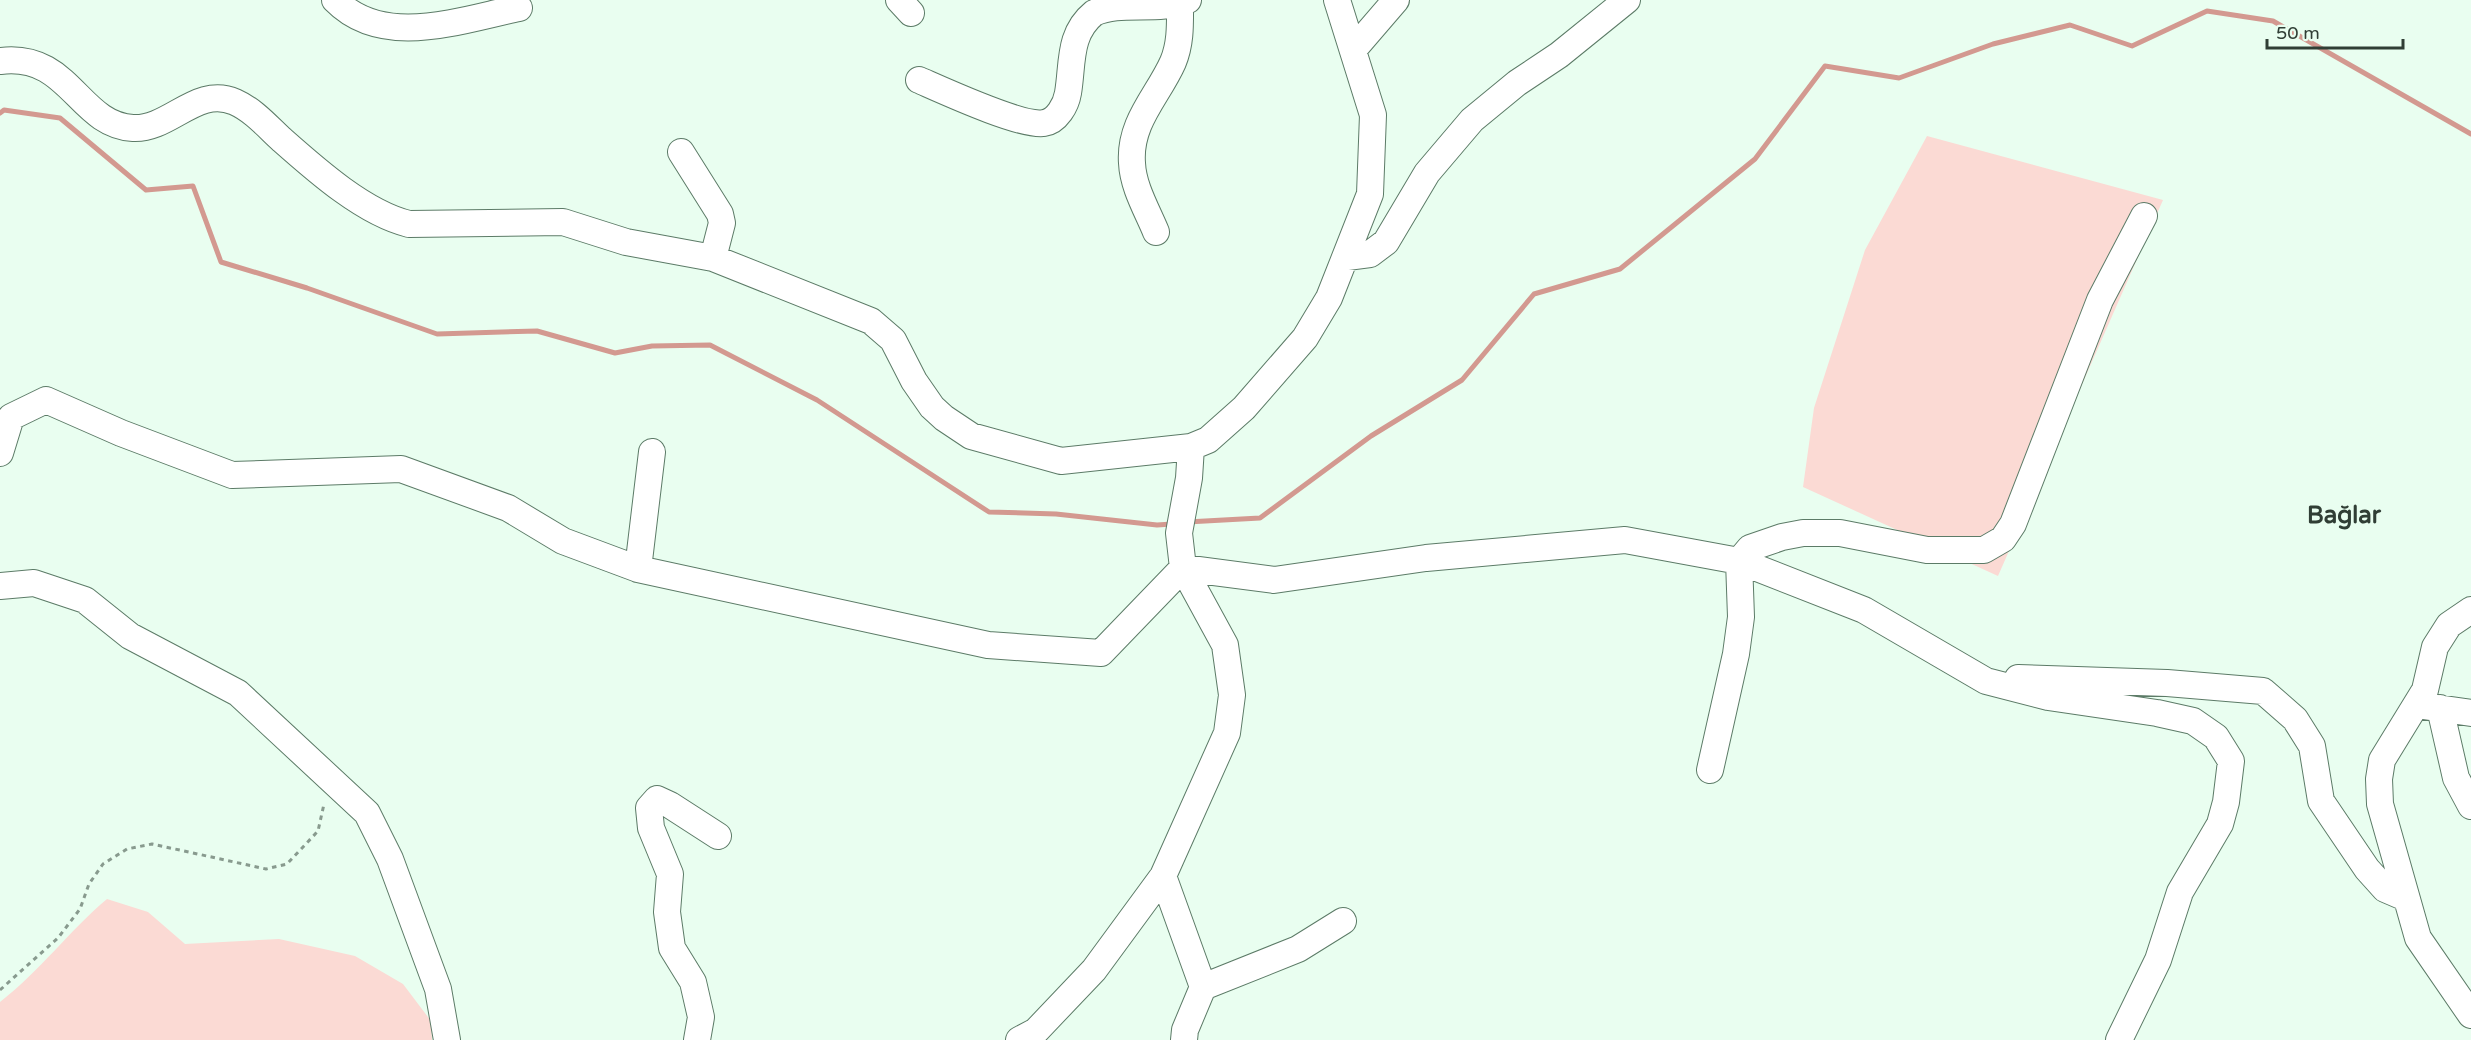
<svg xmlns="http://www.w3.org/2000/svg" width="2471" height="1040" font-family="'Varela Round',sans-serif">
	<style>
		.green { fill: #fbdad4 }
		.lines { fill: none; stroke-linecap: round; stroke-linejoin: round }
		.stream { stroke: #d39990; stroke-width: 5 }
		.minor-casing { stroke: #5c7b67; stroke-width: 28 }
		.path { stroke: #889a8e; stroke-width: 3; stroke-dasharray: 4.5 4.5; stroke-linecap: butt }
		.minor { stroke: #fff; stroke-width: 26 }
		.labels { text-anchor: middle; dominant-baseline: central; stroke-width: 5; stroke-linejoin: round; paint-order: stroke }
		.district-label { font-size: 24px; font-weight: bold; fill: #303e35; stroke: #e9fef0 }
	</style>
	<rect width="100%" height="100%" fill="#e9fef0"/>
	<path class="green" d="M1927 136 2163 200 1998 576 1803 487 1814 408 1865 250Z
		M107 899 148 912 185 944 279 939 355 956 403 984 431 1021 432 1040H0V1002C40 971 69 931 107 899Z"/>
	<g class="lines">
		<path class="stream" d="M0 113 4 110 60 118 146 190 193 186 221 262 307 288 437 334 537 331 615 353 652 346 710 345 817 400 989 512 1056 514 1157 525 1172 524
			M1187 522 1260 518 1371 436 1462 380 1534 294 1620 269 1755 159 1825 66 1899 78 1993 44 2070 25 2132 46 2207 11 2273 21 2471 134"/>
		<defs>
			<path id="minor" d="M335 0C383 49 460 20 519 8
				M899 0 911 13
				M1353 50 1396 0
				M0 61C70 52 78 125 133 128 170 130 197 85 235 102 253 110 267 126 281 139 316 170 364 213 409 224L563 222 626 242 713 258 871 321 893 340 914 381 932 407 944 418 971 436 1061 461 1191 447 1208 440 1244 408 1305 338 1329 298 1370 194 1373 115 1337 0
				M919 80C942 90 1022 127 1044 123 1057 121 1066 105 1068 93 1073 64 1068 34 1094 13 1121 0 1158 13 1188 0
				M681 152 720 214 722 223 713 258
				M1156 232C1147 210 1133 187 1132 163 1129 122 1158 96 1173 62 1181 43 1180 23 1180 3
				M1347 257 1370 254 1386 242 1427 173 1472 120 1517 83 1559 55 1627 0
				M0 453 11 417 46 400 121 433 232 475 401 469 508 508 563 541 638 569 988 645 1101 653 1183 568 1274 580 1426 558 1625 540 1739 561 1864 610 1986 681 2048 697 2157 713 2193 721 2216 737 2231 761 2226 802 2220 824 2180 892 2158 960 2119 1040
				M638 569 652 452
				M0 586 34 583 85 600 130 636 238 693 367 813 390 859 438 989 447 1040
				M2471 610 2449 625 2435 647 2425 690 2382 760 2379 779 2380 804 2418 938 2471 1015
				M2018 678 2167 683 2263 691 2295 719 2312 746 2321 801 2367 869 2385 889 2406 898
				M2423 706 2471 713
				M2440 708 2456 778 2471 806
				M1710 770 1736 654 1741 617 1739 561 1750 548 1782 537 1803 533H1840L1927 550H1984L2003 539 2013 524 2100 300 2144 216
				M1163 876 1203 987 1185 1030 1184 1040
				M1203 987 1298 949 1343 921
				M697 1040 701 1017 693 982 672 948 667 912 670 874 651 828 649 808 657 799 670 805 718 836
				M1019 1040 1036 1031 1094 970 1163 876 1227 733 1232 695 1225 645 1183 568 1179 533 1189 478 1191 447"/>
		</defs>
		<use href="#minor" class="minor-casing"/>
		<path class="path" d="M0 990 58 938 80 909 89 884 103 864 127 849 152 844 266 869 287 864 318 831 324 804"/>
		<use href="#minor" class="minor"/>
	</g>
	<g class="labels">
		<g class="district-label">
			<text x="2344" y="515">Bağlar</text>
		</g>
	</g>
	<path d="M2267 39v9h136v-9" fill="none" stroke="#303e35" stroke-width="3"/>
	<text x="2276" y="39" font-size="18" fill="#303e35" stroke="#e9fef0" stroke-width="4.5" paint-order="stroke">50 m</text>
</svg>
